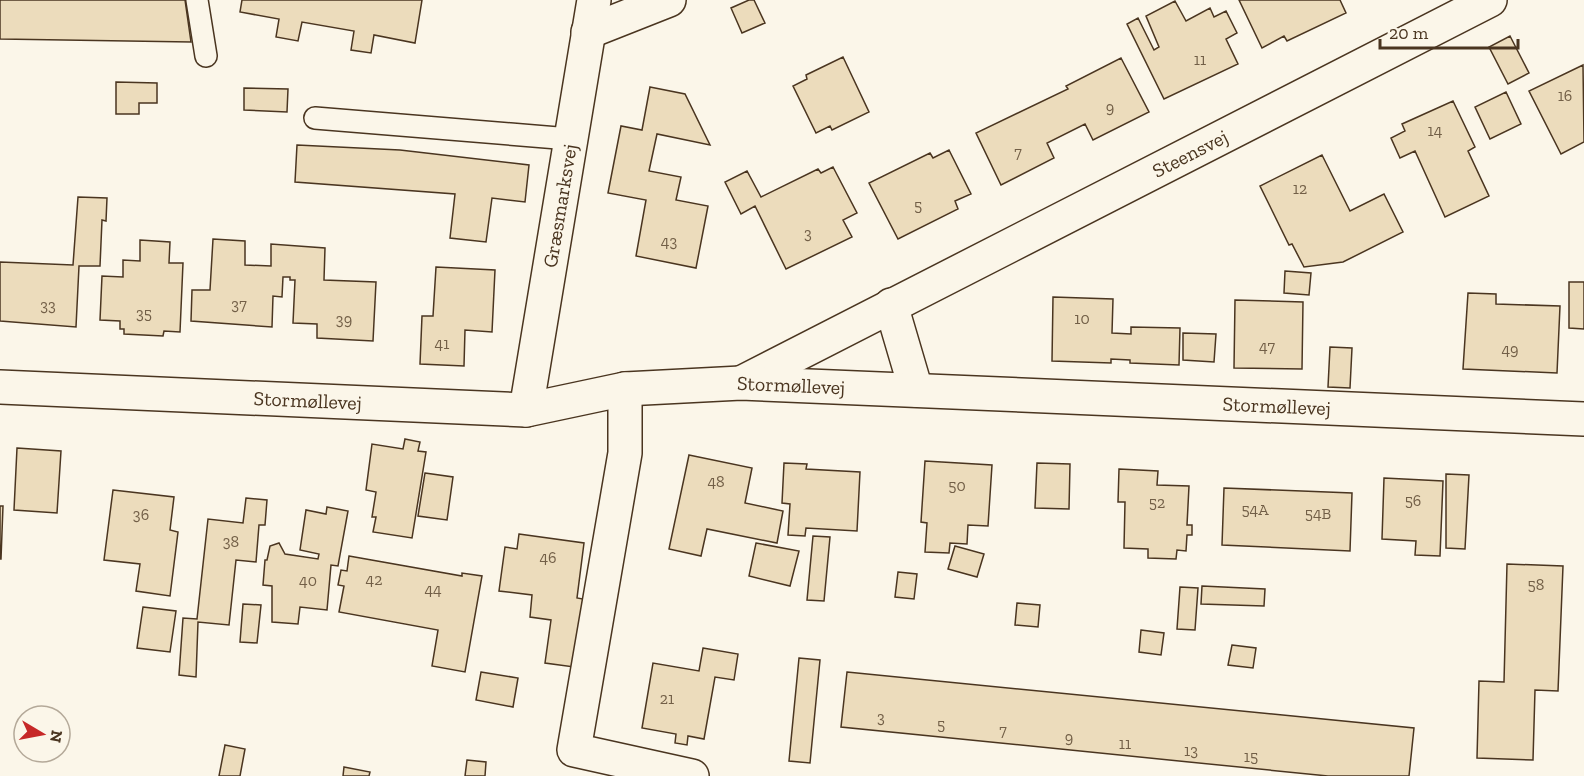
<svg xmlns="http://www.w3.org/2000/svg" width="1584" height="776" font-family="'Zilla Slab',serif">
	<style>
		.building { fill: #ecdcbc; stroke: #4a3520; stroke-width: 1.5 }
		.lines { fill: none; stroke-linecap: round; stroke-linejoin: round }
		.lane-casing { stroke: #4a3520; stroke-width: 24 }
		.street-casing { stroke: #4a3520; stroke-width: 36 }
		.lane { stroke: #fbf6e9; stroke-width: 21 }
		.street { stroke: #fbf6e9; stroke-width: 33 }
		.labels { text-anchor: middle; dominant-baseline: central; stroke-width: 4.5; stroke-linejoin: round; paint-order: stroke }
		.number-label { font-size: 16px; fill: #725f47 }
		.street-label { font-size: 20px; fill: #4a3520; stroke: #fbf6e9 }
	</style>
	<rect width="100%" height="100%" fill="#fbf6e9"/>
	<path class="building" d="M0 0H185L191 42 0 39Z
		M242 0H422L415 43 374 35 371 53 351 50 354 31 302 22 298 41 276 37 279 19 240 12Z
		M749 0H754L765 23 742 33 731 8Z
		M1239 0H1340L1346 13 1287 41 1284 36 1262 48Z
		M1175 1 1186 21 1210 8 1214 17 1226 11 1237 33 1226 39 1238 64 1164 99 1127 24 1138 18 1154 50 1159 47 1146 16Z
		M1510 36 1529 73 1508 84 1489 47Z
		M843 57 869 112 832 130 830 126 816 133 793 86 807 79 806 75Z
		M1121 58 1149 112 1093 140 1085 124 1047 143 1054 158 1001 185 976 133 1068 89 1066 86Z
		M1583 65 1584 142 1561 154 1529 91Z
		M116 82 157 83V103H139V114H116Z
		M650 87 685 94 710 145 657 134 649 171 681 177 676 200 708 206 696 268 636 256 646 200 608 193 621 126 642 130Z
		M244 88 288 89 287 112 244 110Z
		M1506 92 1521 124 1490 139 1475 107Z
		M1453 101 1475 147 1468 151 1489 196 1445 217 1415 151 1400 158 1391 138 1405 131 1402 124Z
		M297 145 400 150 529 165 525 202 492 198 486 242 450 238 455 194 295 182Z
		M949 150 971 194 955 201 958 209 898 239 869 183 930 153 933 158Z
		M1322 155 1350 211 1384 194 1403 232 1343 262 1304 267 1292 244 1289 245 1260 186Z
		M833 167 857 213 843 220 852 237 786 269 755 206 741 214 725 182 747 171 761 197 818 169 821 173Z
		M78 197 107 198 106 221 102 220 100 266H79L76 327 0 321V262L73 265Z
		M213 239 245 241V265L271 266V244L325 248 324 280 376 282 373 341 317 338V324L293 323 295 280H290V277H283L282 297 273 296 272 327 191 321 192 290H210Z
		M140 240 170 242 169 263H183L180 332 164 331 163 336 124 334V329H120V321L100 320 102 276 123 277V260L140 261Z
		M436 267 495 270 492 332 465 330 464 366 420 364 422 316H433Z
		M1285 271 1311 273 1309 295 1284 293Z
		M1569 282H1584V329L1569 328Z
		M1468 293 1496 294V304L1560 306 1557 373 1463 369Z
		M1053 297 1113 299 1112 333 1131 334V327L1180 328 1179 365 1130 363V360L1111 359V363L1052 361Z
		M1235 300 1303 302 1302 369 1234 368Z
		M1183 333 1216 334 1214 362 1183 360Z
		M1330 347 1352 348 1350 388 1328 387Z
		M405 439 420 442 418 451 426 452 412 538 373 532 376 517H372L376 492 366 490 372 444 403 449Z
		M17 448 61 451 57 513 14 510Z
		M689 455 752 468 745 503 783 511 777 543 707 529 701 556 669 549Z
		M925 461 992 465 988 526 968 525 967 544 950 543 949 553 925 552 927 523 921 522Z
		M784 463 807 464 806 469 860 472 857 531 806 528 805 536 788 535 790 504 782 503Z
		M1037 463 1070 464 1069 509 1035 508Z
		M1119 469 1158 471 1157 485 1189 486 1187 525H1192V535H1187L1186 551 1177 550 1176 559 1148 558V549L1124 548 1125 502H1118Z
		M425 473 453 477 447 520 418 516Z
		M1446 474 1469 475 1465 549 1446 548Z
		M1384 478 1443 481 1440 556 1415 555 1416 541 1382 539Z
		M1224 488 1352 493 1350 551 1222 545Z
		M113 490 174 497 170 530 178 532 170 596 136 591 140 564 104 560Z
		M246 498 267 500 265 525H259L256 562 236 560 229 625 198 622 196 677 179 675 183 618 197 619 208 519 243 523Z
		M0 506H3L1 559H0Z
		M327 507 348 511 338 566 331 565 327 610 300 607 298 624 272 622V586L263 585 265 560H267L270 546 279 543 285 554 318 559 319 554 300 550 306 510 326 514Z
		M519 534 584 543 577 598 583 599 574 667 545 663 551 620 530 617 532 595 499 591 505 547 517 549Z
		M813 536 830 537 824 601 807 600Z
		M756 543 799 551 790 586 749 576Z
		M955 546 984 554 977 577 948 569Z
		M349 556 462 576V573L482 576 465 672 432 666 438 630 339 612 344 586 338 585 341 570 347 571Z
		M1507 564 1563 566 1558 691 1535 690 1533 760 1477 758 1479 681 1504 682Z
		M898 572 917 574 914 599 895 597Z
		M1202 586 1265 589 1264 606 1201 604Z
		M1180 587 1198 588 1195 630 1177 629Z
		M1017 603 1040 605 1038 627 1015 625Z
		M243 604 261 605 257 643 240 642Z
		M143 607 176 611 170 652 137 648Z
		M1141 630 1164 633 1161 655 1139 652Z
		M1232 645 1256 648 1253 668 1228 665Z
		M703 648 738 654 734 680 715 677 704 739 688 736 687 745 675 743 676 734 642 728 653 663 699 671Z
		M799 658 820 660 810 763 789 761Z
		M481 672 518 678 513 707 476 700Z
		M847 672 1414 728 1409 776H1328L841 727Z
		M225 745 245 749 240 776H219Z
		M467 760 486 762 485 776H465Z
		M344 767 370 772 369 776H343Z"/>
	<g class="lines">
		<defs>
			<path id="lane" d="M197 0 206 56
				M315 118 570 139"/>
			<g id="street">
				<path d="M588 32 669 0"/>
				<path d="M891 305 916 390"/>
				<path id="s1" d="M743 382 1490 0"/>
				<path id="s2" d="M0 387 526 410 625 389 741 383 1584 419"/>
				<path d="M625 389V453L574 750 692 776"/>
				<path id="s3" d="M526 410 594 0"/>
			</g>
		</defs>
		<use href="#lane" class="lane-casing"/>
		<use href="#street" class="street-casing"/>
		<use href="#lane" class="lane"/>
		<use href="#street" class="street"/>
	</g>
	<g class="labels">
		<g class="number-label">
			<text x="1200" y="59">11</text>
			<text x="1565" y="95">16</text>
			<text x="1110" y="107">9</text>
			<text x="1435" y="130">14</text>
			<text x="1018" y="152">7</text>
			<text x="1300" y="188">12</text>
			<text x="918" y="205">5</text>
			<text x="808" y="233">3</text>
			<text x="669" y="241">43</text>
			<text x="239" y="304">37</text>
			<text x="48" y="305">33</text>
			<text x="144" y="313">35</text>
			<text x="1082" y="318">10</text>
			<text x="344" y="319">39</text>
			<text x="442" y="343">41</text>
			<text x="1267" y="346">47</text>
			<text x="1510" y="349">49</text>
			<text x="716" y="481">48</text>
			<text x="957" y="485">50</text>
			<text x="1413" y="500">56</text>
			<text x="1157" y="502">52</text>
			<text x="1255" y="509">54A</text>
			<text x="1318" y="513">54B</text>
			<text x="141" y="514">36</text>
			<text x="231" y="541">38</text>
			<text x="548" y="557">46</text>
			<text x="374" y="579">42</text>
			<text x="308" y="580">40</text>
			<text x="1536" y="584">58</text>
			<text x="433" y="589">44</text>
			<text x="667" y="698">21</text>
			<text x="881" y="717">3</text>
			<text x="941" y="724">5</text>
			<text x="1003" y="730">7</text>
			<text x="1069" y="737">9</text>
			<text x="1125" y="743">11</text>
			<text x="1191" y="750">13</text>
			<text x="1251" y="756">15</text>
		</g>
		<g class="street-label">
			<text stroke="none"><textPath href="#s1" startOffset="502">Steensvej</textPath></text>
			<text stroke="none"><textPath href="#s3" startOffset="207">Græsmarksvej</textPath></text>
			<text stroke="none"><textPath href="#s2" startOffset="794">Stormøllevej</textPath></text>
			<text stroke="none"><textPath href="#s2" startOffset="308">Stormøllevej</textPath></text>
			<text stroke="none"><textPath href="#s2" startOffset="1280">Stormøllevej</textPath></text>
		</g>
	</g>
	<g transform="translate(42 734) rotate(100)"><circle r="28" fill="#fbf6e9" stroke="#b4a999" stroke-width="1.5"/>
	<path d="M0-4.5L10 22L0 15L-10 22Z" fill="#c62828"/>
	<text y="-9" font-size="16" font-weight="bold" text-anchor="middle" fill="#4a3520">N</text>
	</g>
	<path d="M1380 39v9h138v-9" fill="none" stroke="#4a3520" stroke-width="3"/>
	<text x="1389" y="39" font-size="18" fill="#4a3520" stroke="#fbf6e9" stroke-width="4.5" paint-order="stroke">20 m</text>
</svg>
